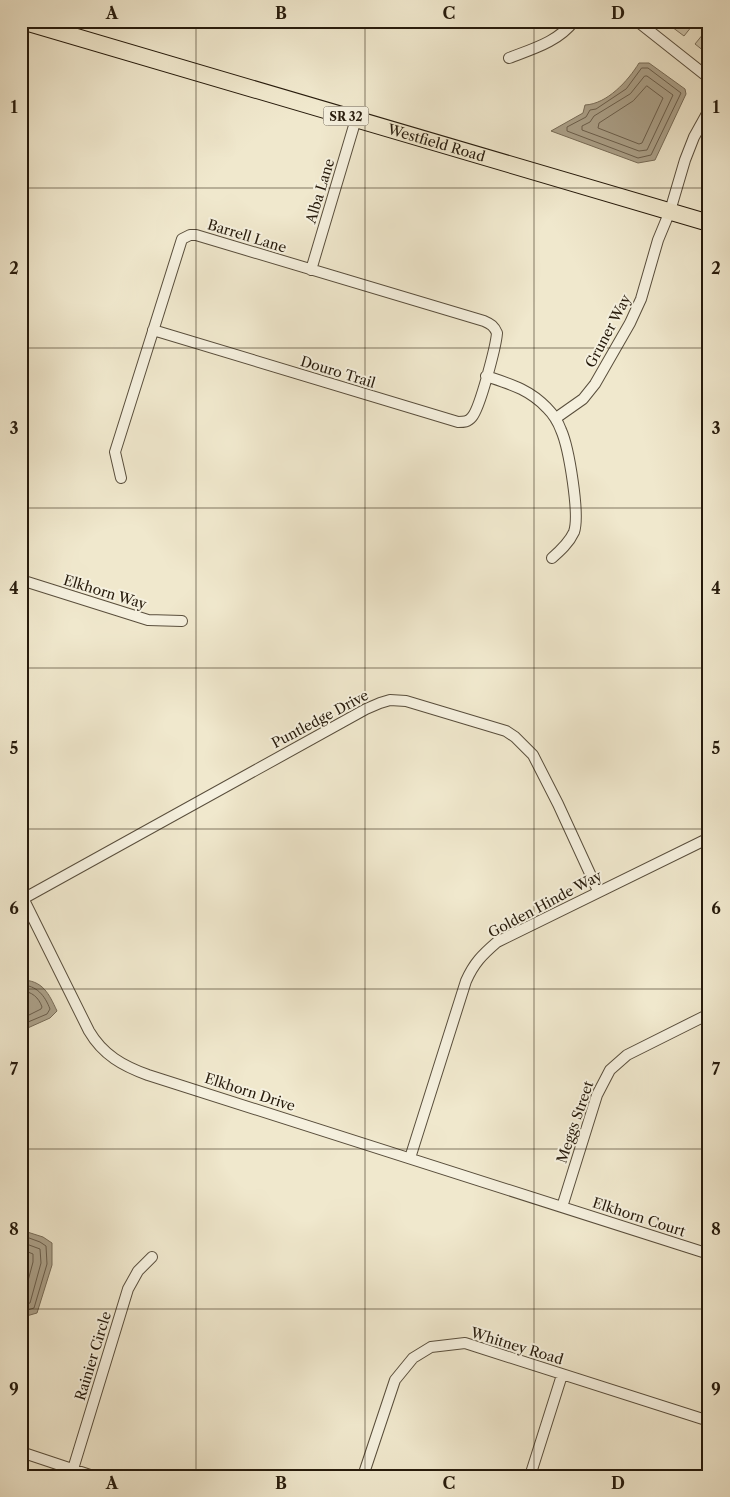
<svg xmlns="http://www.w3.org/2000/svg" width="730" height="1497" font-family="'Libre Caslon Text',serif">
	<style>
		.green { fill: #cec5ac; stroke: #7a705c }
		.water { fill: #aca28b; stroke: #776c58 }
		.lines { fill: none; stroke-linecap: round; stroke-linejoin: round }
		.shore { stroke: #6a5e4c; stroke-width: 1 }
		.street-casing { stroke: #594e3c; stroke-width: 12 }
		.primary-casing { stroke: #271b0c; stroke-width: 18 }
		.street { stroke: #f5f0de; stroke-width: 10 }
		.primary { stroke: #f0e8cd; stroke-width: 16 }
		.grid { fill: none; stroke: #271b0c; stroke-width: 1; stroke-opacity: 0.55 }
		.labels { text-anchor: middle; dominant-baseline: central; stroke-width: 4; stroke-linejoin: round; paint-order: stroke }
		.shield { fill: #f5f0de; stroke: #655b4b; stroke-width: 1 }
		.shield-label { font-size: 12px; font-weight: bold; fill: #271b0c }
		.street-label { font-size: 14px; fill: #271b0c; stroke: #f5f0de }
		.neatline { fill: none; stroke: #271b0c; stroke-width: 2 }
		.grid-label { font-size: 16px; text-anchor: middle; font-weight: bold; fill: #271b0c }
	</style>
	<rect width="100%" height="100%" fill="#f0e8cd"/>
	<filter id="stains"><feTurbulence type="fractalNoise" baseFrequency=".004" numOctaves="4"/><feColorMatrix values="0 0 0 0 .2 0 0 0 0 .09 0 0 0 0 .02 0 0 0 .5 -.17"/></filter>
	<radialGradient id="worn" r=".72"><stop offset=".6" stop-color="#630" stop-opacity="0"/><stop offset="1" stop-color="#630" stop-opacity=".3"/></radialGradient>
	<path class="green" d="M670 21H696L684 36 668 24Z
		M708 28 709 29V55L695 44Z"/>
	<path class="water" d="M639 63H649L685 89 686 94 655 160 638 163 551 131 583 113 585 105C607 104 628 81 639 63Z
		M21 980C43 980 49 994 57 1011L50 1018 21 1031Z
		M21 1230 43 1237 52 1243V1265L37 1313 23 1317H21Z"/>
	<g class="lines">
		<path class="shore" d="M642 68H648L681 93 651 155 638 158 567 131V127L586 117 590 110 596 109 626 89Z
			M645 76H647L673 95 647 150 639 151 582 130V126L590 122 594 116 630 94Z
			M647 86 663 98 642 143 639 144 598 128 599 123 633 101Z
			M21 985C37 985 45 996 50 1009L47 1014 21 1025
			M21 991C32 991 39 998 42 1007L41 1009 21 1019
			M21 1235 40 1242 46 1246 47 1264 34 1308 21 1312
			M21 1242 40 1249 41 1263 30 1303 21 1306
			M21 1249 33 1254V1262L24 1296 21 1298"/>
		<defs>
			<path id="street" d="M637 21 709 78
				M509 58C532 49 558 42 574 21
				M311 270 356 119
				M486 376C510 384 529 389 547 408 553 414 558 422 561 430 569 448 580 515 574 532 569 543 560 551 552 558
				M556 418 583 399 595 384 630 323 641 299 658 240 670 211 685 160 694 137 709 110
				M121 478 115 452 182 239 190 235H196L484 321C491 324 494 326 497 333 496 346 480 408 472 417 468 422 464 422 458 422L153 330
				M21 580 148 620 182 621
				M21 894 89 1031C103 1055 123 1066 148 1075L709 1254
				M21 900 366 709 380 703 390 700 406 701 506 731 515 737 533 755 558 804 598 891
				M410 1158 466 981C474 963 482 955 497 942L709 838
				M562 1207 597 1095 610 1070 627 1055 709 1014
				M21 1452 93 1476
				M73 1469 128 1289 138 1271 152 1257
				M363 1476 395 1380 413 1358 431 1347 465 1343 709 1421
				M530 1476 562 1375"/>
			<g id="primary">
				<path id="s1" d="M22 21 709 223"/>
			</g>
		</defs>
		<use href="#street" class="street-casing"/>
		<use href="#primary" class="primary-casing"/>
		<use href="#street" class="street"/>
		<use href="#primary" class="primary"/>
	</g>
	<path class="grid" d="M196 21V1476M365 21V1476M534 21V1476M21 188H709M21 348H709M21 508H709M21 668H709M21 829H709M21 989H709M21 1149H709M21 1309H709"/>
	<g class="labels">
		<rect class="shield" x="323.5" y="106.5" width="45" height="19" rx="4"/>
		<g class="shield-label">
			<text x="346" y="116">SR 32</text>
		</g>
		<g class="street-label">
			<text stroke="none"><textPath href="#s1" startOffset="432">Westfield Road</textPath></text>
			<text transform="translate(320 191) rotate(-73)">Alba Lane</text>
			<text transform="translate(247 236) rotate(17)">Barrell Lane</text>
			<text transform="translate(608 331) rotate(-62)">Gruner Way</text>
			<text transform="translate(338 372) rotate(17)">Douro Trail</text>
			<text transform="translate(105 592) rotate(17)">Elkhorn Way</text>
			<text transform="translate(320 719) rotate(-28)">Puntledge Drive</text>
			<text transform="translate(545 904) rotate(-28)">Golden Hinde Way</text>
			<text transform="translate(250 1092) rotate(18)">Elkhorn Drive</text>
			<text transform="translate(575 1122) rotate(-71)">Meggs Street</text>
			<text transform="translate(639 1217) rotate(18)">Elkhorn Court</text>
			<text transform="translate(517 1346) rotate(17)">Whitney Road</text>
			<text transform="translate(93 1356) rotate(-73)">Rainier Circle</text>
		</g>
	</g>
	<rect width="730" height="1497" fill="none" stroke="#f0e8cd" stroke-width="55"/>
	<rect x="28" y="28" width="674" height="1442" class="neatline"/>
	<g class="grid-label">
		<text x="112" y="19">A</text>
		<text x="281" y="19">B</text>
		<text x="449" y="19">C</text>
		<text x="618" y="19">D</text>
		<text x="14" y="113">1</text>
		<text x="716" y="113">1</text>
		<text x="14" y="274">2</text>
		<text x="716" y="274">2</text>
		<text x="14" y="434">3</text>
		<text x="716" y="434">3</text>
		<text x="14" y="594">4</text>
		<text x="716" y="594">4</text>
		<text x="14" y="754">5</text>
		<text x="716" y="754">5</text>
		<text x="14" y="914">6</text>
		<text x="716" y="914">6</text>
		<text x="14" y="1075">7</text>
		<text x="716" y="1075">7</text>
		<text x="14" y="1235">8</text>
		<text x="716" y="1235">8</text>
		<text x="14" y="1395">9</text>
		<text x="716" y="1395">9</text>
		<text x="112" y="1489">A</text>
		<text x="281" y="1489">B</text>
		<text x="449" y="1489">C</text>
		<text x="618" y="1489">D</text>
	</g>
	<rect width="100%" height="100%" filter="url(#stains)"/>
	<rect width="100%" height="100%" fill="url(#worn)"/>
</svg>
